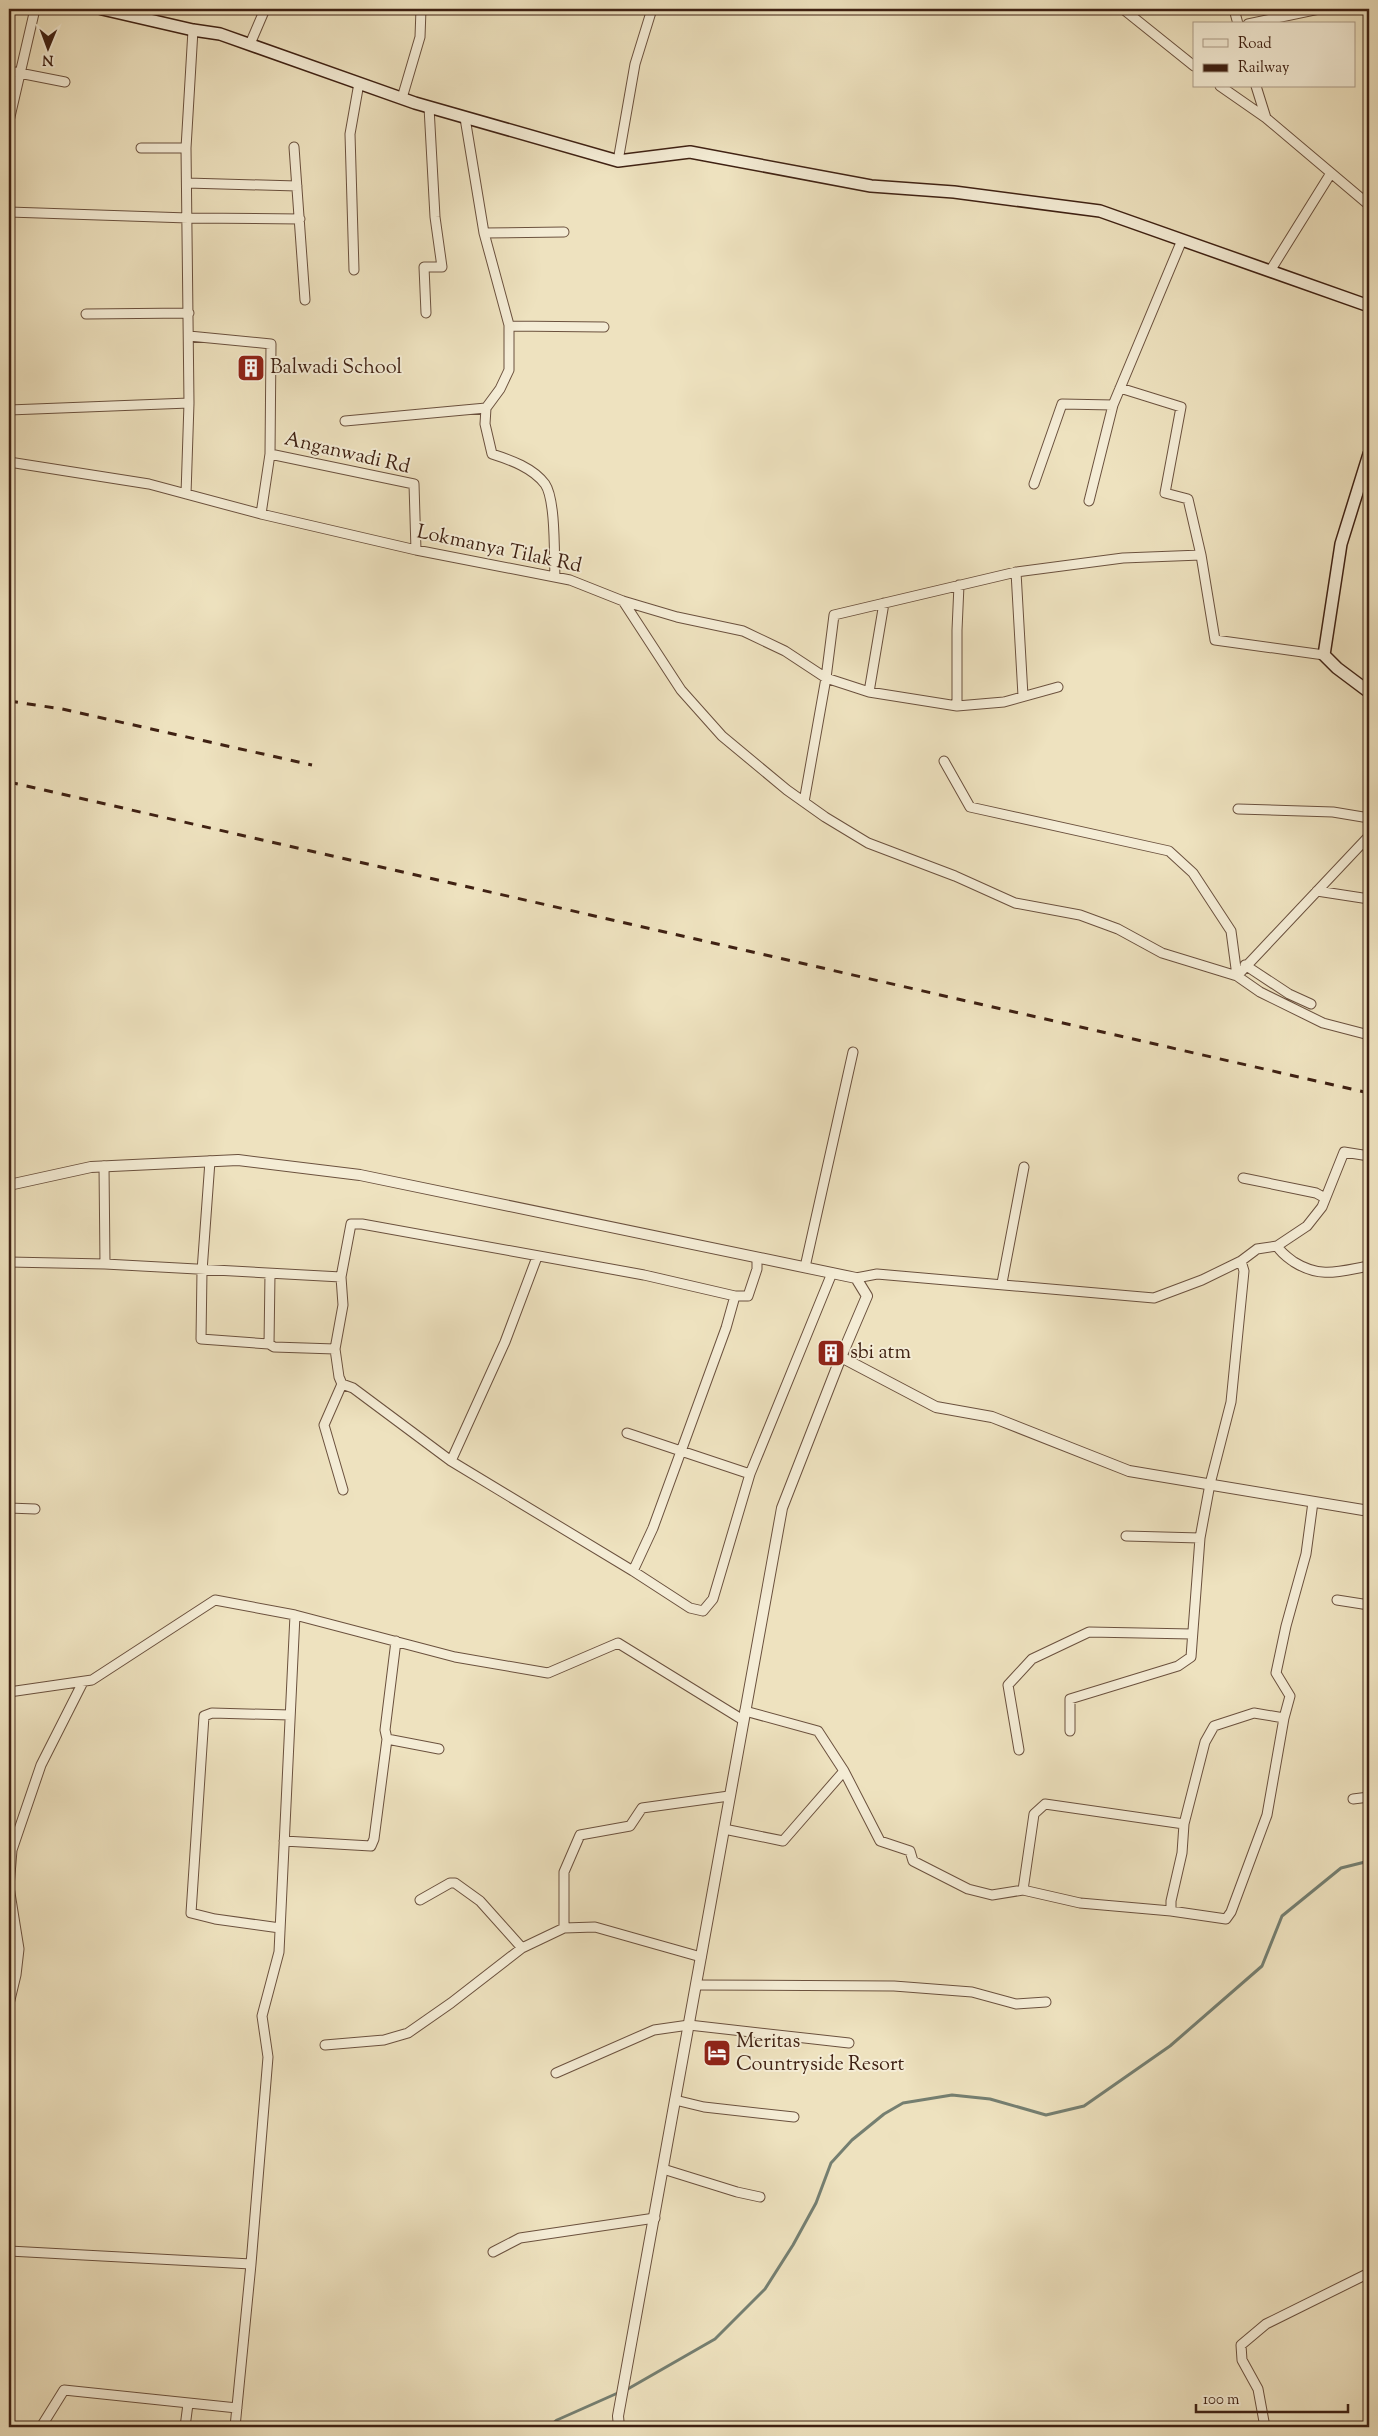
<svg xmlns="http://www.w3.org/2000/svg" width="1378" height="2436" font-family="'Sorts Mill Goudy',serif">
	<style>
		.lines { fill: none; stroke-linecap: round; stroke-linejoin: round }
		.stream { stroke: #757f71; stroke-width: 3 }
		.minor-casing { stroke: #6b513e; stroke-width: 11 }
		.tertiary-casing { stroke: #6b513e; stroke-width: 12 }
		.secondary-casing { stroke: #3f2113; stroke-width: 14 }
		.minor { stroke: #f4ecd5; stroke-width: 9 }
		.tertiary { stroke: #f4ecd5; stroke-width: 10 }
		.secondary { stroke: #f4ecd5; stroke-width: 11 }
		.rail { stroke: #3f2113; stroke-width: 3; stroke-dasharray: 9 9; stroke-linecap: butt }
		.labels { text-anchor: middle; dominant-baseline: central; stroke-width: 4; stroke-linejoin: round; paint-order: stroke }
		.poi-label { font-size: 20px; fill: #3f2113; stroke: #f4ecd5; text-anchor: start }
		.street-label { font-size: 20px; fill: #3f2113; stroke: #f4ecd5 }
	</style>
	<rect width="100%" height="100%" fill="#eee2bf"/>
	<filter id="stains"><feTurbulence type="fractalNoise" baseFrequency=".004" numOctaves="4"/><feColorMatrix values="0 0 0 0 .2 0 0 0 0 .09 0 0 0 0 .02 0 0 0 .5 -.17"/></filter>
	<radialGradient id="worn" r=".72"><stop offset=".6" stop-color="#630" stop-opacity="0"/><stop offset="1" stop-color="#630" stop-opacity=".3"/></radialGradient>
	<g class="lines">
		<path class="stream" d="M626 2390 715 2339 765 2289 793 2245 816 2203 831 2163 852 2140 884 2114 903 2103 952 2095 990 2099 1046 2115 1084 2106 1170 2046 1262 1966 1282 1916 1341 1868 1369 1861
			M549 2427 557 2420 620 2392"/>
		<defs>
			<path id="minor" d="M1123 9 1194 66
				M1234 9 1238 24
				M1248 24 1319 9
				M250 44 265 9
				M9 71 65 82
				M1220 86 1266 118 1369 205
				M1256 86 1266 118
				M402 98 420 37 421 9
				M465 118 484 233 509 325V370L500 389 486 408 485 424 492 454C511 460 533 468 545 484 556 500 554 557 555 577
				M9 121 35 9
				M294 147 305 300
				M141 148H186
				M618 161 635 64 652 9
				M187 183 297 186
				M9 212 188 218 300 219
				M484 233 564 232
				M354 270 350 134 359 83
				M1270 271 1331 173
				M426 313 424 267H442L435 217 429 107
				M86 314 189 313
				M509 326 604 327
				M189 336 271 344 270 454 261 514
				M1120 388 1181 407 1165 493 1188 499 1201 555 1215 640 1324 655
				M9 410 189 403
				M345 421 486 408
				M270 454 414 484 416 550
				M9 462 149 484 261 514 416 550 570 580 623 601 677 617 743 631 785 651 826 678 869 692 957 706 1004 702 1058 687
				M1034 484 1062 404 1113 405
				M186 494 189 403 186 148 193 30
				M1089 501 1113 405 1182 240
				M1016 572 1023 696
				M623 601 681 690 722 736 787 790 825 817 868 843 955 876 1015 903 1080 915 1118 929 1162 953 1237 976 1369 836
				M869 692 884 603
				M957 706V630L959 585
				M944 761 970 807 1169 851 1193 873 1231 931 1237 976 1260 992 1323 1023 1369 1035
				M804 802 826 678 834 615 1016 572 1123 558 1201 555
				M1238 809 1333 812 1369 818
				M1317 891 1369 899
				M1245 965 1289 994 1311 1004
				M210 1161 202 1271 201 1339 269 1344 274 1347 335 1349
				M104 1166 105 1264
				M1243 1178 1316 1193 1325 1198
				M1277 1246C1282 1254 1287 1257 1294 1262 1321 1279 1340 1271 1369 1266
				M757 1258V1269L748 1296H735L644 1275 362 1224H351L341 1277 343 1305 335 1349 339 1377 342 1384 353 1388 451 1461 633 1571 690 1608 703 1611 713 1599 750 1474 832 1273
				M9 1262 105 1264 341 1277
				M805 1267 853 1052
				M856 1278 877 1274 1154 1298 1202 1280 1241 1261 1257 1249 1277 1246 1307 1226 1322 1207 1344 1152 1369 1156
				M1002 1283 1024 1167
				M269 1344 270 1274
				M342 1384 324 1425 343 1490
				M627 1433 750 1474
				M451 1461 505 1342 537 1257
				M9 1508 35 1509
				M1126 1536 1200 1538
				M633 1571 653 1528 726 1328 735 1296
				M1337 1600 1369 1605
				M9 1692 92 1680 215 1600 295 1615 455 1657 548 1673 618 1643 743 1720
				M745 1711 818 1731 844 1771 880 1841 910 1851 913 1861 968 1889 992 1895 1023 1890 1080 1903 1171 1911 1226 1919 1231 1912 1267 1815 1284 1718 1290 1696 1276 1673 1286 1626 1306 1554 1313 1502
				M1070 1731V1699L1178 1666 1191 1657 1200 1538 1210 1484 1231 1402 1244 1271 1241 1261
				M387 1739 439 1749
				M1019 1750 1008 1685 1032 1659 1089 1632 1192 1634
				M1353 1799 1369 1797
				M724 1829 783 1841 844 1771
				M284 1841 371 1846 374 1839 387 1739 385 1730 396 1641
				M1023 1890 1034 1814 1045 1804 1184 1824
				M420 1900 450 1883H455L480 1901 522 1948
				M1171 1911V1901L1182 1853 1184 1824 1205 1742 1214 1726 1254 1713 1284 1718
				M280 1928 215 1919 191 1913 204 1716 212 1713 290 1715
				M564 1928V1872L580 1835 630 1826 642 1808 729 1796
				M696 1985 894 1986 972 1992 1016 2004 1046 2002
				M9 2004 16 1975 19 1949 9 1887 12 1850 41 1765 83 1682
				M325 2045 384 2040 408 2033 451 2003 522 1948 564 1928 595 1927 701 1957
				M556 2073 654 2030 689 2025 849 2043
				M675 2100 704 2107 794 2117
				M663 2169 737 2192 760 2197
				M9 2251 251 2264 268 2057 262 2016 279 1952 295 1615
				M493 2252 520 2238 655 2218
				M41 2427 64 2390 237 2408
				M185 2427 188 2404
				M235 2427 251 2264
				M1265 2427 1258 2389 1242 2360 1241 2345 1266 2324 1369 2273"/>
			<path id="tertiary" d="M9 1185 91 1167 238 1160 360 1175 856 1278 867 1296 841 1357
				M619 2427 618 2416 782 1508 841 1357 936 1407 992 1417 1129 1471 1369 1511"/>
			<path id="secondary" d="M102 9 193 30 220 34 415 103 618 161 690 152 871 186 954 192 1100 211 1369 306
				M1369 454 1341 544 1324 655 1337 668 1369 692"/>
		</defs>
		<use href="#minor" class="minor-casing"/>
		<use href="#tertiary" class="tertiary-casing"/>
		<use href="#secondary" class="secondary-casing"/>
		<use href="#minor" class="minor"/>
		<use href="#tertiary" class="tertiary"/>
		<use href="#secondary" class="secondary"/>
		<path class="rail" d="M9 701 62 709 312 765
			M9 782 1369 1093"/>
	</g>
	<defs>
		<symbol id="building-square" viewBox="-11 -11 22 22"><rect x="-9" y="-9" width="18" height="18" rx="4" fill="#8f2418" stroke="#f4ecd5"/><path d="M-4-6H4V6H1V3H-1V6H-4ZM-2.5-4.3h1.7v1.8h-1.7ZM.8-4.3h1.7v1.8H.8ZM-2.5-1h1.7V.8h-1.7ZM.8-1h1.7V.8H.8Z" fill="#fff"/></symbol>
		<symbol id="hotel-square" viewBox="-11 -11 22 22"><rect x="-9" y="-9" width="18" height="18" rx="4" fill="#8f2418" stroke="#f4ecd5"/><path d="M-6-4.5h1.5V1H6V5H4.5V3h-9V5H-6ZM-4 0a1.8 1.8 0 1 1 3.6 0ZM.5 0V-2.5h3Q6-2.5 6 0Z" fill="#fff"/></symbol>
	</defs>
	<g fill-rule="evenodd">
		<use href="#building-square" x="235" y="352" width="32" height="32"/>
		<use href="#building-square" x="815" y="1337" width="32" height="32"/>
		<use href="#hotel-square" x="701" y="2037" width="32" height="32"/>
	</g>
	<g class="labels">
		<g class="poi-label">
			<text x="270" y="368">Balwadi School</text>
			<text x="850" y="1353">sbi atm</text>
			<text x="736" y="2042">Meritas<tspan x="736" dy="23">Countryside Resort</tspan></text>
		</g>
		<g class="street-label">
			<text transform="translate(347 454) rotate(13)">Anganwadi Rd</text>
			<text transform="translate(499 550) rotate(12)">Lokmanya Tilak Rd</text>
		</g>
	</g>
	<rect width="1378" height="2436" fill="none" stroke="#eee2bf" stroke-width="30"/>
	<rect x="10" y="10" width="1358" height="2416" fill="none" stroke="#3f2113" stroke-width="2.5"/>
	<rect x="15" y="15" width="1348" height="2406" fill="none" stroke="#3f2113"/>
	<rect x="1193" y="22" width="162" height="65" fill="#f4ecd5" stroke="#ac9b87"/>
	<rect x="1203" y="39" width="25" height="8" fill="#f4ecd5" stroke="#ac9b87"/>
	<text x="1238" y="48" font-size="15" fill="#3f2113">Road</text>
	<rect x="1203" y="64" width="25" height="8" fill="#3f2113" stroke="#ac9b87"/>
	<text x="1238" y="72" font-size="15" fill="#3f2113">Railway</text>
	<g transform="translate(48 48) rotate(181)" stroke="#f4ecd5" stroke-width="4" paint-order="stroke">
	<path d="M0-4L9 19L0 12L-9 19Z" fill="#3f2113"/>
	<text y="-8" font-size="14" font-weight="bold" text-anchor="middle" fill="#3f2113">N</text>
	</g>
	<path d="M1196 2404v8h152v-8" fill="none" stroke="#3f2113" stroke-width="2.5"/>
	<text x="1203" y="2404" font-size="15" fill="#3f2113" stroke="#f4ecd5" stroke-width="4" paint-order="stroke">100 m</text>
	<rect width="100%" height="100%" filter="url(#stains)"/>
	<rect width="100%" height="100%" fill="url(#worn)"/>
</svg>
